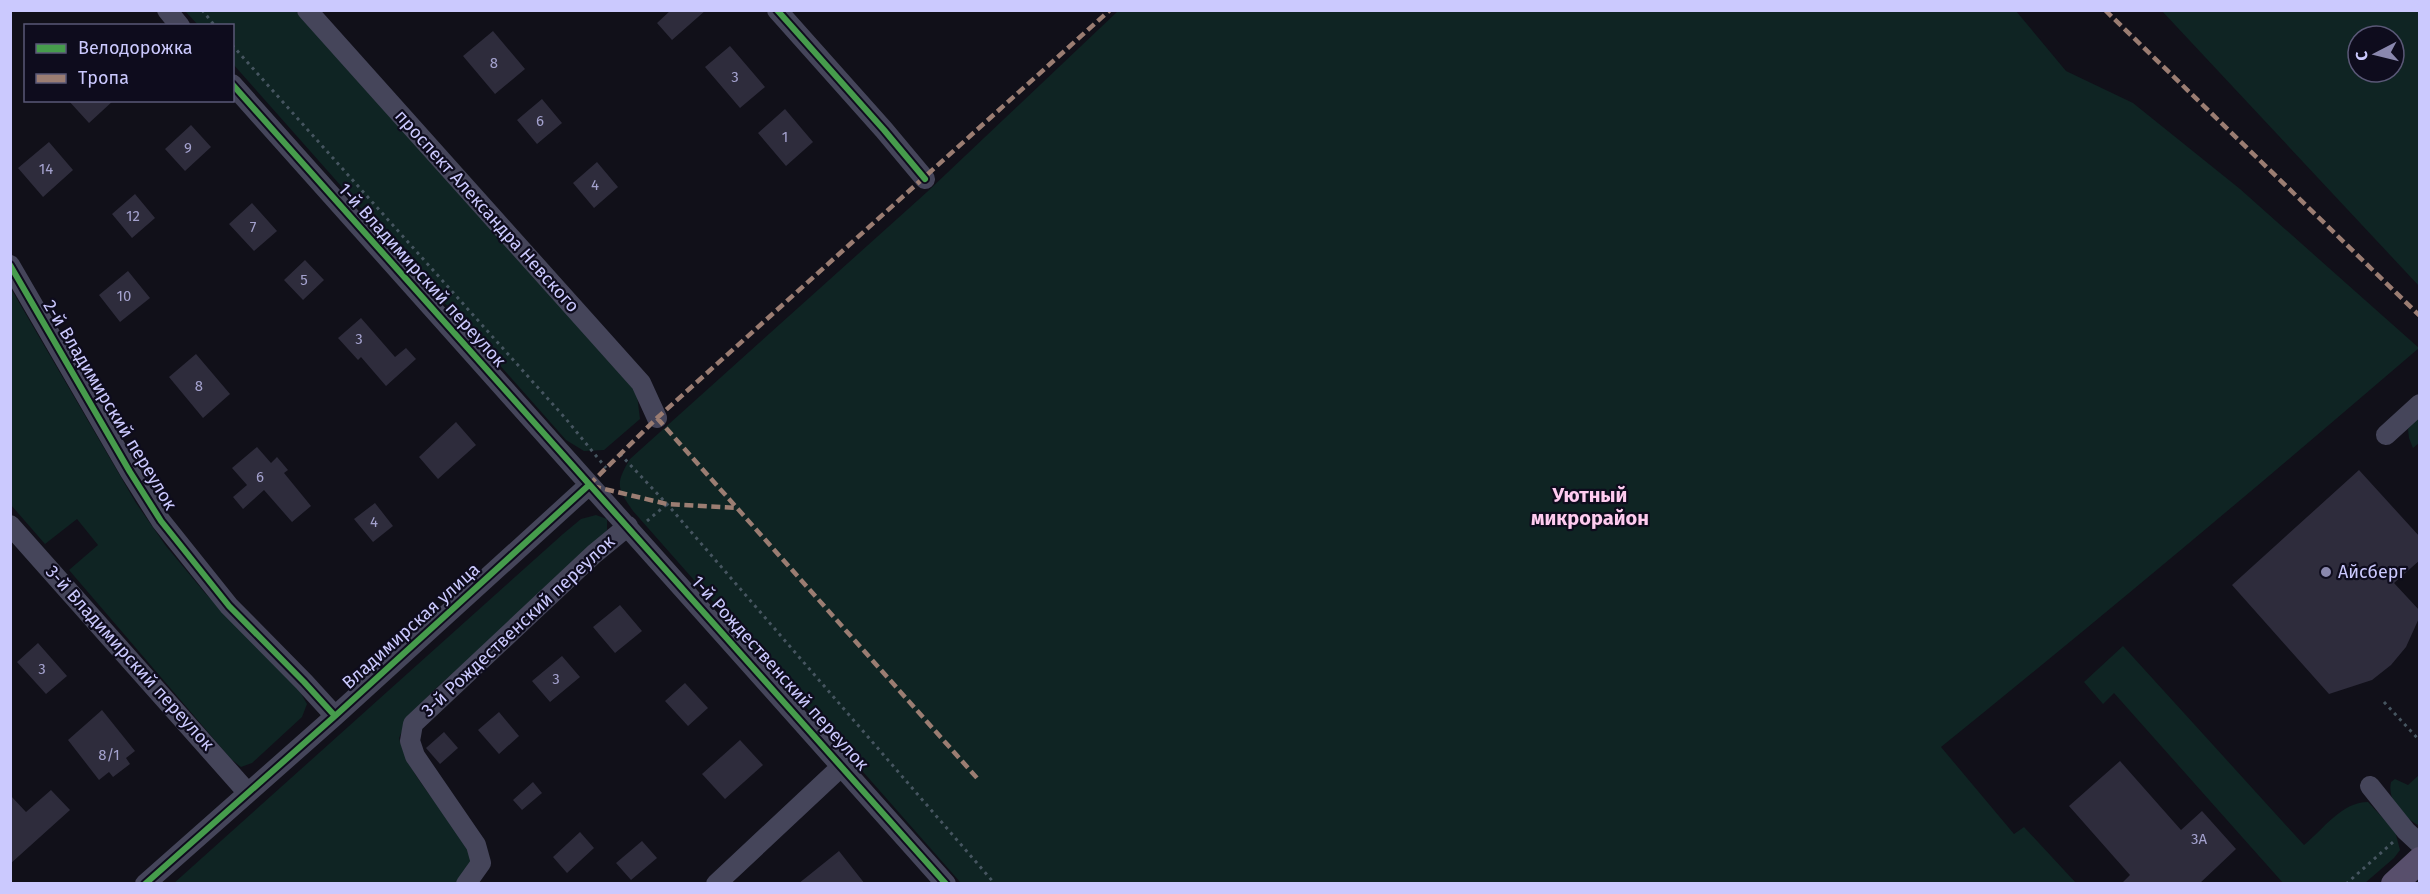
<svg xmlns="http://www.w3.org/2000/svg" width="2430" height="894" font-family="'Fira Sans',sans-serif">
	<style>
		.green { fill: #0f2423; fill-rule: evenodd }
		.building { fill: #2e2c3c }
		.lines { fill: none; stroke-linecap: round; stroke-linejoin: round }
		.path { stroke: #465560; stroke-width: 3; stroke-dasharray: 3 4.5; stroke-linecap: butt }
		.minor { stroke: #45455a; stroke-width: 20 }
		.major { stroke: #584f6c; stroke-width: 26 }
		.quiet { stroke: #9b7d72; stroke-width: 4.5; stroke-dasharray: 9 4.5; stroke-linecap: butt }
		.cycleway-casing { stroke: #0e0c1d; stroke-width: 10 }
		.cycleway { stroke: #469c4c; stroke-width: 6 }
		.poi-dot { fill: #8a88ae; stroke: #0e0c1d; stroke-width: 2 }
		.labels { text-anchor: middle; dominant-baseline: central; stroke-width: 4.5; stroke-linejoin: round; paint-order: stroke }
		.number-label { font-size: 15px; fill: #a4a2ce }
		.street-label { font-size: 18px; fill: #cbc9fe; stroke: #0e0c1d }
		.poi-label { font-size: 18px; fill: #cbc9fe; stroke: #0e0c1d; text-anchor: start }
		.neighbourhood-label { font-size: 20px; font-weight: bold; fill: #fecbef; stroke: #0e0c1d }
	</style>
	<rect width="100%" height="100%" fill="#111019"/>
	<path class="green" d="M185 11H296L632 382 637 395 640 419 604 450 584 451 566 440 233 64 232 26 198 25Z
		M1118 11H2016L2066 71 2133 103 2240 189 2419 348C2262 483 2103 616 1941 747L2014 834 2024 827 2076 883H961L633 511C617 488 615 484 630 459L927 192Z
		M2162 11H2419V286ZM2358 36H2394V72H2358Z
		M10 287 136 503 166 546 205 593 299 690 307 704 302 717 252 763 241 767 231 759 69 570 98 545 77 519 45 544 11 505Z
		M2419 415V443L2413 448 2409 438 2408 429Z
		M596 515 607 519V530L600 540 433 691 409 716 399 738C411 785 455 816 473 860L458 883 173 884 563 534 581 519Z
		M2123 646 2304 845C2323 830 2341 802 2368 802L2395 831 2400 850 2394 858 2365 883H2283L2114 693 2103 704 2084 682Z
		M2419 775V825H2418C2403 816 2387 801 2391 782L2395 779 2408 785Z"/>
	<path class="building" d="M671 10H706L672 40 657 23Z
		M493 31 525 69 495 94 463 56Z
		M730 46 765 87 740 108 705 67Z
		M542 99 562 123 537 144 517 120Z
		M68 100H114L89 123Z
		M785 109 813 142 786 166 758 133Z
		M191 125 211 147 185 171 165 149Z
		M49 142 73 170 43 197 18 168Z
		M597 162 618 187 594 208 573 183Z
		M135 194 155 218 132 238 112 214Z
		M252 203 277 231 254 251 229 224Z
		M305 260 324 280 303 300 284 280Z
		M128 271 150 298 120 322 99 295Z
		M361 318 395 357 406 348 416 359 386 386 361 357 358 360 338 338Z
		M196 354 230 394 203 418 169 377Z
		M456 422 476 445 438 479 419 457Z
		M257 447 271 463 277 457 288 470 284 473 311 506 292 522 264 490 243 509 233 497 247 485 232 468Z
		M2359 470 2420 537V560L2394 583 2420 611V616L2406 647 2391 665 2372 680 2329 694 2232 585Z
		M375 503 393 526 373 542 354 519Z
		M620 605 642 631 615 653 593 627Z
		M38 643 67 676 46 694 17 662Z
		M562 656 580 677 550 702 532 681Z
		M685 683 708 708 688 726 665 701Z
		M102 710 135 751 126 758 130 764 113 777 109 772 99 780 68 740Z
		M499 712 519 736 499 754 478 730Z
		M444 732 458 748 440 764 426 748Z
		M740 740 763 765 725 799 702 774Z
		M2120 761 2181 830 2202 811 2236 849 2199 884H2121L2130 875 2069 806Z
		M533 782 542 793 522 810 513 800Z
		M51 790 70 810 10 864V795L26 812Z
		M580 832 594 848 567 873 553 857Z
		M642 841 657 858 631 880 616 863Z
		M839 851 865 884H798Z"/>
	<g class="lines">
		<path class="path" d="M202 10 215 26
			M232 45 566 419 606 468
			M620 454 667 504 995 884
			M647 521 667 504
			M2384 702 2420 741
			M2346 884 2393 842"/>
		<path class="minor" d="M167 10 180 26
			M307 10 641 383 657 418
			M777 10 884 130 925 179
			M232 84 946 884
			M10 265 130 472 161 521 229 606 304 682 335 716
			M2386 435 2420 404
			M10 525 248 793
			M2370 786 2406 831 2420 844
			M145 884 335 716 589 485
			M466 884 481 863 476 845 415 756 410 741 413 724 594 554 628 526
			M716 884 842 766"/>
		<path class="major" d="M2394 884 2420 860"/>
		<path class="quiet" d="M2105 10 2420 316
			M657 418 977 778
			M589 485 657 418 1110 10
			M592 486 667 504 737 508"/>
		<defs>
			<path id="cycleway" d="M777 10 884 130 925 179
				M232 84 946 884
				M10 265 130 472 161 521 229 606 304 682 335 716
				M145 884 335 716 589 485"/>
		</defs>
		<use href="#cycleway" class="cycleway-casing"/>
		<use href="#cycleway" class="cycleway"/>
	</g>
	<circle class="poi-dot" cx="2326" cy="572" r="6"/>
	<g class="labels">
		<g class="number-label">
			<text x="494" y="63">8</text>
			<text x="735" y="77">3</text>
			<text x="540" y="121">6</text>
			<text x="785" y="137">1</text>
			<text x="188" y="148">9</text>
			<text x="46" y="169">14</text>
			<text x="595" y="185">4</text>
			<text x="133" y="216">12</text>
			<text x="253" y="227">7</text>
			<text x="304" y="280">5</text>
			<text x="124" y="296">10</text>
			<text x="359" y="339">3</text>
			<text x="199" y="386">8</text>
			<text x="260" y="477">6</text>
			<text x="374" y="522">4</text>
			<text x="42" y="669">3</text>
			<text x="556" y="679">3</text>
			<text x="109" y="755">8/1</text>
			<text x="2199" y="839">3А</text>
		</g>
		<g class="street-label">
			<text transform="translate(487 211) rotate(48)">проспект Александра Невского</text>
			<text transform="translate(422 275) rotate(48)">1-й Владимирский переулок</text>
			<text transform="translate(110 405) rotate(59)">2-й Владимирский переулок</text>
			<text transform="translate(411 626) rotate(-42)">Владимирская улица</text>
			<text transform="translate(518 626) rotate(-43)">3-й Рождественский переулок</text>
			<text transform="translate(130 658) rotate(48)">3-й Владимирский переулок</text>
			<text transform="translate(780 673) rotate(48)">1-й Рождественский переулок</text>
		</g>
		<g class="poi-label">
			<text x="2338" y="572">Айсберг</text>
		</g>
		<g class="neighbourhood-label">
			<text x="1590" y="495">Уютный<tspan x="1590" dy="23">микрорайон</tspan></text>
		</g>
	</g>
	<rect width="2430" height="894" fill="none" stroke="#cbc9fe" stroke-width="24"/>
	<rect x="24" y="24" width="210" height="78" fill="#0e0c1d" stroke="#5a5877" stroke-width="1.5"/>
	<rect x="36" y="44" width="30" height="9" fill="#469c4c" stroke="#5a5877" stroke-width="1.5"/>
	<text x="78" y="54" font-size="18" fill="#cbc9fe">Велодорожка</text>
	<rect x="36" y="74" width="30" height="9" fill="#9b7d72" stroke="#5a5877" stroke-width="1.5"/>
	<text x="78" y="84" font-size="18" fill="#cbc9fe">Тропа</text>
	<g transform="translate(2376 54) rotate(263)"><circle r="28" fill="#0e0c1d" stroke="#5a5877" stroke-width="1.5"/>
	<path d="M0-4.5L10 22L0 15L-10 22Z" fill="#8a88ae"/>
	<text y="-9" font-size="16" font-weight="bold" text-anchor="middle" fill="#cbc9fe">С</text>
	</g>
</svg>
